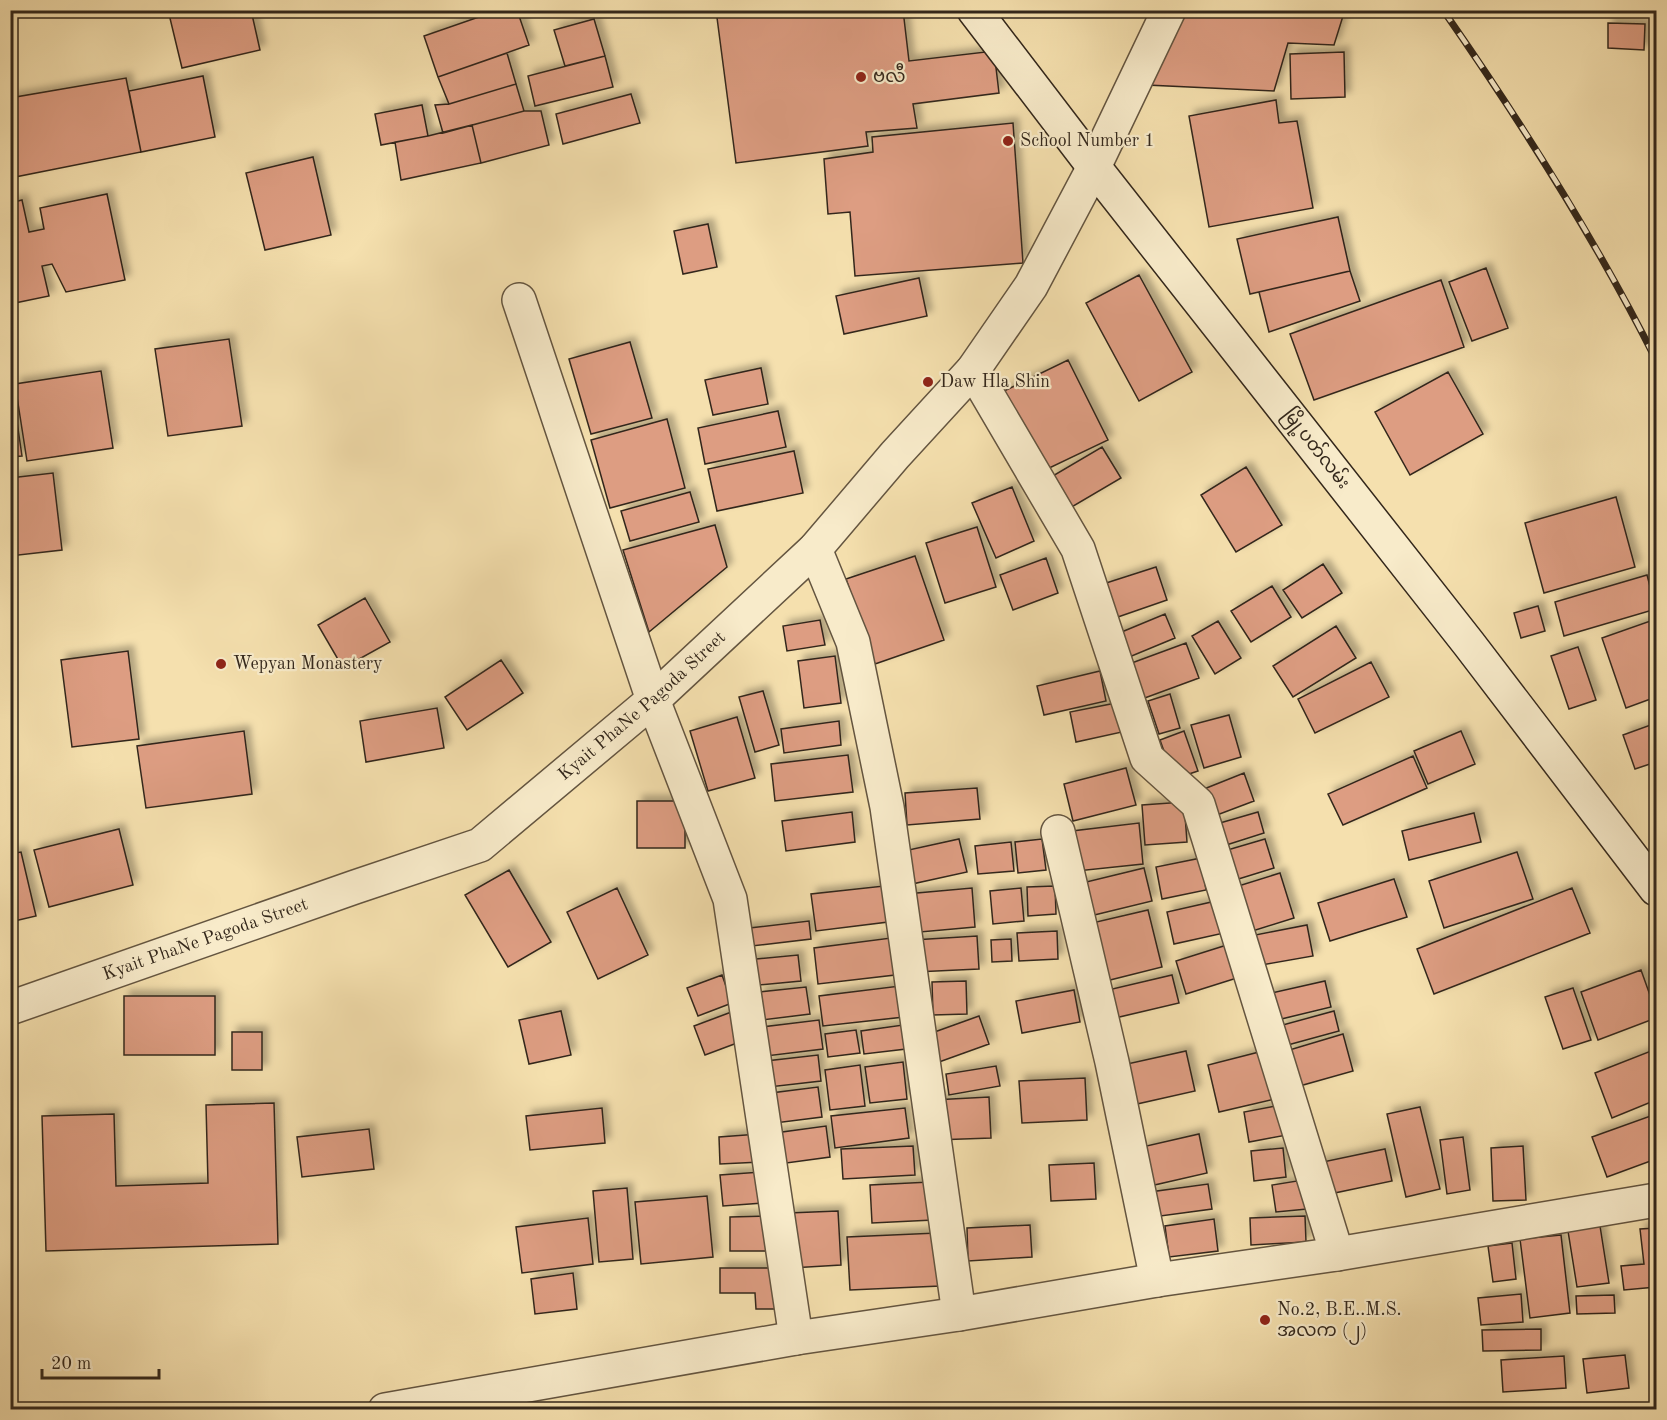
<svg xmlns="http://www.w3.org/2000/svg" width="1667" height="1420" font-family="'Old Standard TT','Noto Sans Myanmar',serif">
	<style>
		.building { fill: #dd9d82; stroke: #33271b; stroke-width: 1.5; filter: url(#shadow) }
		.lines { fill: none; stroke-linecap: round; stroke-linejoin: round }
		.minor-casing { stroke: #645540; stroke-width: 36 }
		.secondary-casing { stroke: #33271b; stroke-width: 36 }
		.minor { stroke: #f8ebca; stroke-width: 33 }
		.secondary { stroke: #f8ebca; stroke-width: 33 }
		.rail-casing { stroke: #33271b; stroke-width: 7 }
		.rail { stroke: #f8ebca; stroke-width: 4.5; stroke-dasharray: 14; stroke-linecap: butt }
		.poi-dot { fill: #8f2418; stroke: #f8ebca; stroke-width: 2 }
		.labels { text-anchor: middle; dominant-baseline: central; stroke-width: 4.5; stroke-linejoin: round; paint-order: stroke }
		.poi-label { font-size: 18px; fill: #33271b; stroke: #f8ebca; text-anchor: start }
		.street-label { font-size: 18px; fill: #33271b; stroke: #f8ebca }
	</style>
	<defs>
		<filter id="shadow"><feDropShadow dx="5.5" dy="-5.5" stdDeviation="3" flood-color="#0004"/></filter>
	</defs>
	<rect width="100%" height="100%" fill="#f5e0ae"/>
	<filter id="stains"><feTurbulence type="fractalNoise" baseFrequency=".00333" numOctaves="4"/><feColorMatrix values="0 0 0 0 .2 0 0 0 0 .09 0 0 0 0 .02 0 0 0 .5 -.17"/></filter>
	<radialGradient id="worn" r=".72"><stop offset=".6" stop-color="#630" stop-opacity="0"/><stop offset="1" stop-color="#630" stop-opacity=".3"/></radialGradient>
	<path class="building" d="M168 10H251L260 50 182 68Z
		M499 10H517L529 45 438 77 424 36Z
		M716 10H903L909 61 994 51 999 93 913 104 917 128 866 132 868 146 736 163Z
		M1187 10H1335L1343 16 1334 45 1288 43 1274 91 1147 85Z
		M594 19 605 56 565 66 554 30Z
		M1608 23 1645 24 1644 50 1608 48Z
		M1344 52 1345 97 1291 99 1290 54Z
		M507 53 516 84 449 104 438 77Z
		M605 56 613 87 535 106 528 76Z
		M203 76 215 137 141 152 129 91Z
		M126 78 141 152 10 178V98Z
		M516 84 524 111 443 133 435 105 449 104Z
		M631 94 640 123 563 144 556 114Z
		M1276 100 1279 123 1297 121 1313 208 1209 227 1189 116Z
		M422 105 428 136 381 145 375 114Z
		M524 111H541L549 145 481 163 472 125Z
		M1013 123 1023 263 855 276 850 212 828 214 824 159 873 152 872 137Z
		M472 125 481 163 401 180 395 142 428 136Z
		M313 157 331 235 265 250 246 173Z
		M107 194 125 280 66 292 52 264 42 266 49 296 10 304V203L22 200 29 232 44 229 40 208Z
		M1338 217 1350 271 1250 294 1237 239Z
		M708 224 717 267 683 274 674 231Z
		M1486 268 1508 328 1472 341 1449 282Z
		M1350 271 1360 301 1269 332 1259 292Z
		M1139 275 1192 372 1139 401 1086 303Z
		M919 278 927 316 844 334 836 296Z
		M1441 280 1464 347 1314 400 1290 334Z
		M229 339 242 426 168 436 155 349Z
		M630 342 652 418 591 434 569 359Z
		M1068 360 1108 440 1043 471 1004 391Z
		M761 368 768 404 713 415 705 380Z
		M101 371 113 448 27 461 15 384Z
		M1448 372 1483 434 1410 475 1375 412Z
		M15 408 22 456 10 457V409Z
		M778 411 786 447 705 464 698 428Z
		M667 419 685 488 610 508 591 440Z
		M1102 447 1121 478 1070 508 1051 477Z
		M794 451 803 493 717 511 708 469Z
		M1246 467 1282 525 1236 552 1201 495Z
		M53 473 62 550 10 556V478Z
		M1012 487 1034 541 996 558 972 503Z
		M690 492 699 522 630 541 621 511Z
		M1616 497 1635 567 1544 593 1525 523Z
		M715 525 727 567 649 632 623 550Z
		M977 527 996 587 945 603 926 543Z
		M915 556 944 640 875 664 846 579Z
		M1046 558 1058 593 1013 610 1000 575Z
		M1323 564 1342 593 1302 618 1283 590Z
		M1156 567 1167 600 1115 618 1103 584Z
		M1647 575 1656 609 1564 636 1555 602Z
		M1272 586 1291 617 1251 642 1231 611Z
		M365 598 390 642 343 668 318 625Z
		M1538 606 1545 631 1521 638 1514 613Z
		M1165 614 1175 638 1122 660 1112 636Z
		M1656 619V697L1626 708 1602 638Z
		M820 620 825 645 787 651 783 626Z
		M1218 621 1241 658 1215 674 1192 636Z
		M1336 626 1356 658 1293 697 1273 666Z
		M1186 643 1199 678 1142 699 1129 664Z
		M1578 647 1596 700 1569 709 1551 656Z
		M128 651 139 739 72 747 61 660Z
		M835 656 841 703 804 708 798 661Z
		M501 660 523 693 467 730 445 697Z
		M1371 662 1389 697 1315 733 1298 699Z
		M1100 671 1106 701 1044 715 1037 686Z
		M763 691 779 745 755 752 739 697Z
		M1170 694 1180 728 1159 734 1148 701Z
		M1116 703 1122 732 1076 742 1070 712Z
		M437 708 444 748 366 762 360 721Z
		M1229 715 1241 757 1204 768 1191 725Z
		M737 717 755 778 708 791 690 731Z
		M839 721 841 745 784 753 781 729Z
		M1656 723V762L1635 769 1623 735Z
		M244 731 252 794 146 808 137 746Z
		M1184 731 1198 771 1174 779 1160 740Z
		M1461 731 1475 764 1428 784 1414 751Z
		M848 755 853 792 775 801 771 764Z
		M1413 756 1427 788 1343 825 1328 794Z
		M1126 768 1136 805 1073 821 1064 784Z
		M1244 773 1254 801 1209 818 1199 791Z
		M977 788 980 819 907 825 905 793Z
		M637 801H685V848H637Z
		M1184 802 1187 842 1145 845 1142 805Z
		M852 812 855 842 786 851 782 821Z
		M1258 812 1264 833 1220 847 1213 825Z
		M1474 813 1481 842 1409 860 1402 831Z
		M1139 823 1143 864 1077 871 1072 831Z
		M119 829 133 885 49 907 34 850Z
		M959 839 967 872 912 884 904 851Z
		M1042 839 1046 870 1018 873 1015 842Z
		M1265 839 1274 868 1232 881 1224 851Z
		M1011 842 1014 871 978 874 975 846Z
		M21 852 36 916 10 922V854Z
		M1517 852 1533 899 1444 928 1429 881Z
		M1201 858 1206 890 1162 899 1156 867Z
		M1144 868 1152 901 1086 917 1078 884Z
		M509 870 551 942 508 967 465 895Z
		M1280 873 1294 918 1246 933 1232 888Z
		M1394 879 1407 917 1330 941 1318 903Z
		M884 886 888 922 816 931 811 894Z
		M1055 886 1056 914 1028 916 1027 887Z
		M617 888 648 955 598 979 567 912Z
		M972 888 975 927 909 933 906 894Z
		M1021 888 1024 921 993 924 990 891Z
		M1572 888 1590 933 1434 994 1417 949Z
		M1216 901 1224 933 1174 944 1167 912Z
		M1148 910 1162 967 1106 981 1092 923Z
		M809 921 811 939 743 947 741 929Z
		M1307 925 1313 956 1256 966 1250 936Z
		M1057 931 1058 959 1019 961 1017 933Z
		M977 936 979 969 915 972 913 940Z
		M891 938 895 975 818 984 814 948Z
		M1011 939 1012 961 992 962 991 940Z
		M1230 944 1240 977 1186 994 1176 961Z
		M798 955 801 981 749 986 746 960Z
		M1641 970 1656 1012V1018L1598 1040 1581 992Z
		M722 975 732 1003 698 1016 687 988Z
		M1172 975 1179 1003 1115 1018 1108 990Z
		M966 981 967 1014 933 1015 932 982Z
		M1325 981 1331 1007 1273 1021 1267 994Z
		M900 986 904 1017 823 1026 819 996Z
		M806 987 810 1014 762 1020 759 992Z
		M1573 988 1591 1040 1563 1049 1545 997Z
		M1074 990 1080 1022 1022 1033 1016 1001Z
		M124 996H215V1055H124Z
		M561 1011 571 1055 529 1064 519 1020Z
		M734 1011 745 1040 705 1055 694 1026Z
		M1334 1011 1339 1031 1284 1046 1279 1026Z
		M979 1016 989 1044 939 1062 929 1034Z
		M819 1020 823 1049 766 1056 762 1027Z
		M903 1025 906 1049 864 1054 861 1031Z
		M856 1030 860 1053 828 1057 825 1034Z
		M232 1032H262V1070H232Z
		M1343 1034 1353 1071 1296 1087 1286 1051Z
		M1656 1049V1100L1612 1118 1595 1073Z
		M1186 1051 1195 1091 1128 1106 1118 1066Z
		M1263 1051 1275 1099 1219 1112 1208 1065Z
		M818 1055 821 1081 769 1087 766 1061Z
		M903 1062 907 1099 870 1103 865 1067Z
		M860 1065 865 1106 830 1110 825 1070Z
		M996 1066 1000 1086 949 1095 946 1074Z
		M1085 1078 1087 1120 1022 1123 1019 1081Z
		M818 1087 822 1117 775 1123 771 1093Z
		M989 1097 991 1138 935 1140 933 1100Z
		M274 1103 278 1244 46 1251 42 1116 114 1114 116 1186 208 1183 206 1105Z
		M1281 1105 1287 1135 1249 1142 1244 1112Z
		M1420 1107 1440 1189 1406 1197 1387 1114Z
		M602 1108 605 1143 530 1150 526 1116Z
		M905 1108 909 1138 835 1148 831 1116Z
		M1656 1114V1159L1607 1177 1592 1137Z
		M826 1126 830 1157 779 1164 775 1133Z
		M369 1129 374 1169 302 1177 297 1137Z
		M759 1134 761 1162 720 1164 719 1137Z
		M1199 1134 1207 1173 1150 1186 1142 1147Z
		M1463 1137 1470 1190 1447 1194 1440 1140Z
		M913 1146 915 1175 843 1179 841 1149Z
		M1523 1146 1526 1200 1493 1201 1491 1148Z
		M1283 1148 1286 1177 1254 1181 1251 1151Z
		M1385 1149 1392 1181 1325 1195 1318 1163Z
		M1094 1163 1096 1199 1051 1201 1049 1165Z
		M761 1172 763 1203 723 1206 720 1175Z
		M1303 1180 1307 1209 1276 1212 1272 1185Z
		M930 1182 933 1220 872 1223 870 1185Z
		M1208 1184 1212 1209 1153 1217 1150 1192Z
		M627 1188 633 1259 599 1262 593 1191Z
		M707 1196 713 1257 641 1264 635 1202Z
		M838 1211 841 1265 791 1268 788 1213Z
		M771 1216V1251H730V1217Z
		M1305 1216 1306 1242 1251 1245 1250 1218Z
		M588 1218 593 1264 522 1273 516 1227Z
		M1214 1219 1218 1251 1169 1257 1165 1226Z
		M1030 1225 1032 1257 968 1261 967 1228Z
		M1600 1226 1609 1283 1577 1287 1568 1231Z
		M1656 1228V1287L1624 1290 1621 1266 1644 1264 1640 1229Z
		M937 1233 940 1286 850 1290 847 1237Z
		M1561 1235 1570 1313 1530 1318 1520 1239Z
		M1512 1243 1516 1279 1493 1282 1488 1246Z
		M720 1268H783V1309H756L755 1293H720Z
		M573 1273 577 1309 535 1314 531 1279Z
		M1521 1294 1523 1322 1481 1325 1478 1298Z
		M1614 1295 1615 1313 1577 1314 1576 1296Z
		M1541 1329V1350L1483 1351 1482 1330Z
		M1625 1355 1629 1388 1587 1393 1583 1359Z
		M1564 1356 1566 1388 1503 1392 1501 1360Z"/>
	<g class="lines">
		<defs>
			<g id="minor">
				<path d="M519 300 653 700 730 899 796 1338"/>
				<path d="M973 370 1078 549 1147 758 1198 804 1337 1254"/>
				<path d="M815 549 853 642 887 807 959 1314"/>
				<path d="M1058 832 1112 1062 1157 1280"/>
				<path id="s1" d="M10 1008 355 887 480 845 653 700 815 549 895 455 973 370 1031 286 1094 167 1169 10"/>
				<path d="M385 1410 796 1338 959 1314 1157 1280 1337 1254 1656 1200"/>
			</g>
			<path id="secondary" d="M974 10 1094 167 1469 644 1656 889"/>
		</defs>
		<use href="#minor" class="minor-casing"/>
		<use href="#secondary" class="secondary-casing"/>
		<use href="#minor" class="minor"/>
		<use href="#secondary" class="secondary"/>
		<defs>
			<path id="rail" d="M1443 10C1521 122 1595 238 1656 360"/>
		</defs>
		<use href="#rail" class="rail-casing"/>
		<use href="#rail" class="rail"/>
	</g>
	<g class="poi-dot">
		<circle cx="861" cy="77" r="6"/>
		<circle cx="1008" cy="141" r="6"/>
		<circle cx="928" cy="382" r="6"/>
		<circle cx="221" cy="664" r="6"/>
		<circle cx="1265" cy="1320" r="6"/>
	</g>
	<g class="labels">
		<g class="poi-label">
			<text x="873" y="77">ဗလီ</text>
			<text x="1020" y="141">School Number 1</text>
			<text x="940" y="382">Daw Hla Shin</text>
			<text x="233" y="664">Wepyan Monastery</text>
			<text x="1277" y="1310">No.2, B.E..M.S.<tspan x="1277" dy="21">အလက (၂)</tspan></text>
		</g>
		<g class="street-label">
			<text transform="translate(1316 449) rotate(52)">မြို့ပတ်လမ်း</text>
			<text stroke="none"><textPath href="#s1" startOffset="711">Kyait PhaNe Pagoda Street</textPath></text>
			<text stroke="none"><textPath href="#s1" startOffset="207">Kyait PhaNe Pagoda Street</textPath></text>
		</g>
	</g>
	<rect width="1667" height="1420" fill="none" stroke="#f5e0ae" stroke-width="36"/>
	<rect x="12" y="12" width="1643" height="1396" fill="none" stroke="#33271b" stroke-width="3"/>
	<rect x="18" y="18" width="1631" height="1384" fill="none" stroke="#33271b" stroke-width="1.5"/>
	<path d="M42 1369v9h117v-9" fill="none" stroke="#33271b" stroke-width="3"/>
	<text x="51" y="1369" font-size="18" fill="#33271b" stroke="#f8ebca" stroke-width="4.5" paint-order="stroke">20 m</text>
	<rect width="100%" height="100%" filter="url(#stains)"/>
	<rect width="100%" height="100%" fill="url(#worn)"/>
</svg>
